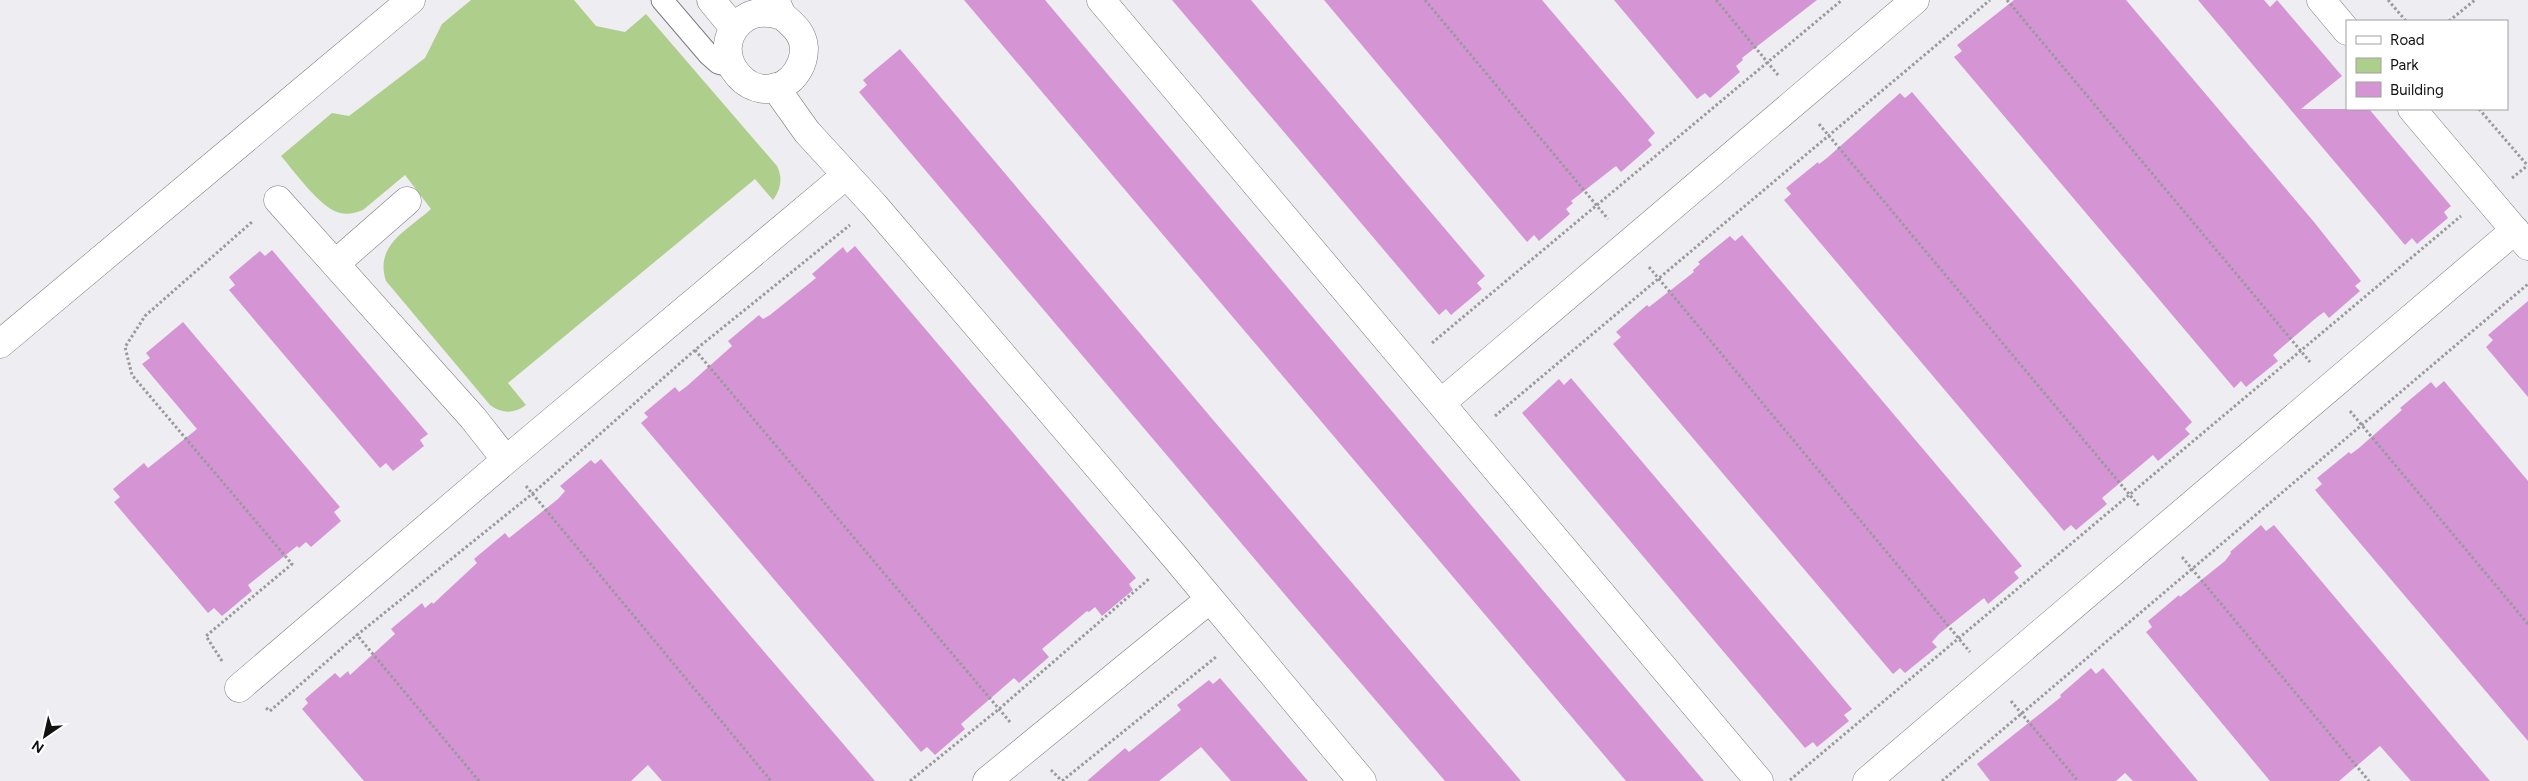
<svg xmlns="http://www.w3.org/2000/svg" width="2528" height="781" font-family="Figtree,sans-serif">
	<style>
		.green { fill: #aecf8c }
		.building { fill: #d595d5 }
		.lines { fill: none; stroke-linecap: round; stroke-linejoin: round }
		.lane-casing { stroke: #7c7b7e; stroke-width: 23 }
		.street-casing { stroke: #7c7b7e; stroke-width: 29 }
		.path { stroke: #9a999c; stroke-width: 3; stroke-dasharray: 2.5 2.5; stroke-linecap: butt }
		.lane { stroke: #fff; stroke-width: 21 }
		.street { stroke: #fff; stroke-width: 28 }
	</style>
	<rect width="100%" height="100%" fill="#eeedf1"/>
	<path class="green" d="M471 0H574L596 26 625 32 646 14 777 166C783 178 781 189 773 200L755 179 508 383 526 405C514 414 502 414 490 405L386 281C374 245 408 230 431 209L405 175 363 210C355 213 348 215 340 213 321 209 294 171 281 156L332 113 349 116 425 58 442 24Z"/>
	<path class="building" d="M964 0H1045L1704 781H1626Z
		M1172 0H1251L1485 276 1477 283 1482 289 1451 315 1446 309 1439 315Z
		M1324 0H1542L1655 133 1648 140 1652 145 1621 172 1616 166 1571 201 1573 203 1566 209 1570 214 1539 241 1534 235 1527 242Z
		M1614 0H1817L1742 58 1743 60 1736 66 1740 72 1710 98 1705 93 1697 99Z
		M2014 0H2126L2314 222 2361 281 2355 286 2360 291 2329 318 2324 312 2316 318 2273 355 2278 361 2246 387 2241 381 2234 388 1954 57 1962 51 1957 45Z
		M2198 0H2264L2270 7 2277 0 2342 76 2301 109H2369L2451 206 2444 212 2448 218 2417 244 2412 238 2405 245Z
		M900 49 1214 421 1521 781H1445L1292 603 859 92 867 85 863 80Z
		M1912 92 2192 422 2185 429 2190 434 2158 461 2153 455 2102 498 2107 504 2076 530 2071 525 2064 531 1784 200 1791 194 1786 188 1818 162 1819 164 1827 158 1900 93 1905 98Z
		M1742 235 2022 566 2014 572 2019 578 1988 604 1984 598 1939 634 1932 642 1937 647 1905 673 1900 668 1893 674 1613 344 1621 337 1616 332 1647 305 1649 307 1694 272 1693 270 1700 264 1698 262 1730 236 1735 241Z
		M855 246 1136 578 1129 584 1133 590 1102 616 1095 607 1089 612 1087 611 1042 649 1049 657 1019 683 1014 678 961 724 965 729 935 755 927 747 921 752 641 423 648 417 644 413 675 387 679 392 687 386 732 346 728 341 759 315 763 319 770 315 816 278 812 274 843 247 847 253Z
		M272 250 428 434 420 440 424 446 393 471 386 463 380 468 229 290 235 285 229 277 260 251 265 256Z
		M2528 301V397L2486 347 2493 340 2488 335Z
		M183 322 340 507 334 512 341 521 311 547 306 542 299 548 297 546 248 585 252 591 222 616 214 608 208 613 114 502 120 497 113 489 144 463 148 468 197 429 142 364 150 358 146 353Z
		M1571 378 1852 709 1844 715 1849 721 1817 747 1813 742 1805 748 1522 413 1559 379 1564 385Z
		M2444 381 2528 481V741L2315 490 2322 484 2317 478 2349 452 2351 454 2359 448 2402 410 2400 408 2431 382 2436 388Z
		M601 459 743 627 875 781H662L648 765 631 781H364L302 709 308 703 305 699 335 673 340 678 348 671 350 675 395 634 391 629 422 603 425 608 432 602 433 604 477 563 474 559 505 533 509 538 558 499 565 491 560 486 591 460 595 464Z
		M2261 525 2266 531 2274 525 2490 781H2411L2380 746 2339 781H2270L2146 632 2152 627 2148 621 2179 595 2180 597 2225 561 2231 553 2230 552Z
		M2091 668 2096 674 2103 668 2198 781H2133L2125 773 2116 781H1990L1977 764 2061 697 2060 695Z
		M1220 678 1308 781H1231L1201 747 1159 781H1087L1125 748 1129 752 1175 715 1181 710 1177 705 1209 680 1213 684Z"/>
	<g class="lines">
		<defs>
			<path id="lane" d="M662 0 709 55 718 63 730 66"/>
			<path id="street" d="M711 0 734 28
				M775 0C778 5 780 13 784 17 794 26 803 33 804 48 804 60 799 71 791 79 755 112 704 56 740 22 752 11 767 11 782 16
				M1101 0 1759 781
				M2321 0 2347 31
				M775 87 807 132 874 205 1175 557 1362 781
				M2412 109 2528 246
				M278 200 473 418 506 460
				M335 264 407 201
				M0 344 411 0
				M1441 403 1915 0
				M239 688 506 460 846 175
				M987 781 1210 599
				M1867 781 2515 230"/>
		</defs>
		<use href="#lane" class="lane-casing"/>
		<use href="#street" class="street-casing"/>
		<path class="path" d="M1425 0 1608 219
			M1716 0 1778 75
			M2007 0 2310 362
			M2388 0 2406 21
			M2449 21 2475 0
			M2479 109 2528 166
			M1819 124 2139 506
			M2512 178 2527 166
			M1649 267 1970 652
			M1432 343 1842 0
			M695 350 1010 722
			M2350 411 2528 624
			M1495 416 1990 0
			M526 486 771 781
			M2182 557 2369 781
			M222 661 206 636 292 564 132 375 125 347 145 316 253 221
			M2011 701 2078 781
			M266 708 270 711 357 635
			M1051 770 1062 781
			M1790 780 2461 216
			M479 781 357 635 532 494 695 350 850 225
			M910 781 999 709 1150 578
			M1062 781 1216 657
			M1942 781 2528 284"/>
		<use href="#lane" class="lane"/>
		<use href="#street" class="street"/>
	</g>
	<rect x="2346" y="20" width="162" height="90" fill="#ffffff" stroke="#a1a0a1"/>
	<rect x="2356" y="36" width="25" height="8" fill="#ffffff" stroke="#a1a0a1"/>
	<text x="2390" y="45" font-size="15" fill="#131213">Road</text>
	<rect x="2356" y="58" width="25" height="15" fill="#aecf8c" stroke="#a1a0a1"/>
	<text x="2390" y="70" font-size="15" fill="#131213">Park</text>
	<rect x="2356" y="82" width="25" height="15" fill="#d595d5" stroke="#a1a0a1"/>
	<text x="2390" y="95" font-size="15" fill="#131213">Building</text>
	<g transform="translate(45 736) rotate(214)" stroke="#ffffff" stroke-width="4" paint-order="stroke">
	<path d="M0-4L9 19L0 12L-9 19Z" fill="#131213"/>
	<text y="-8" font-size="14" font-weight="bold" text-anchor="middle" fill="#131213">N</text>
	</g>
</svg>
